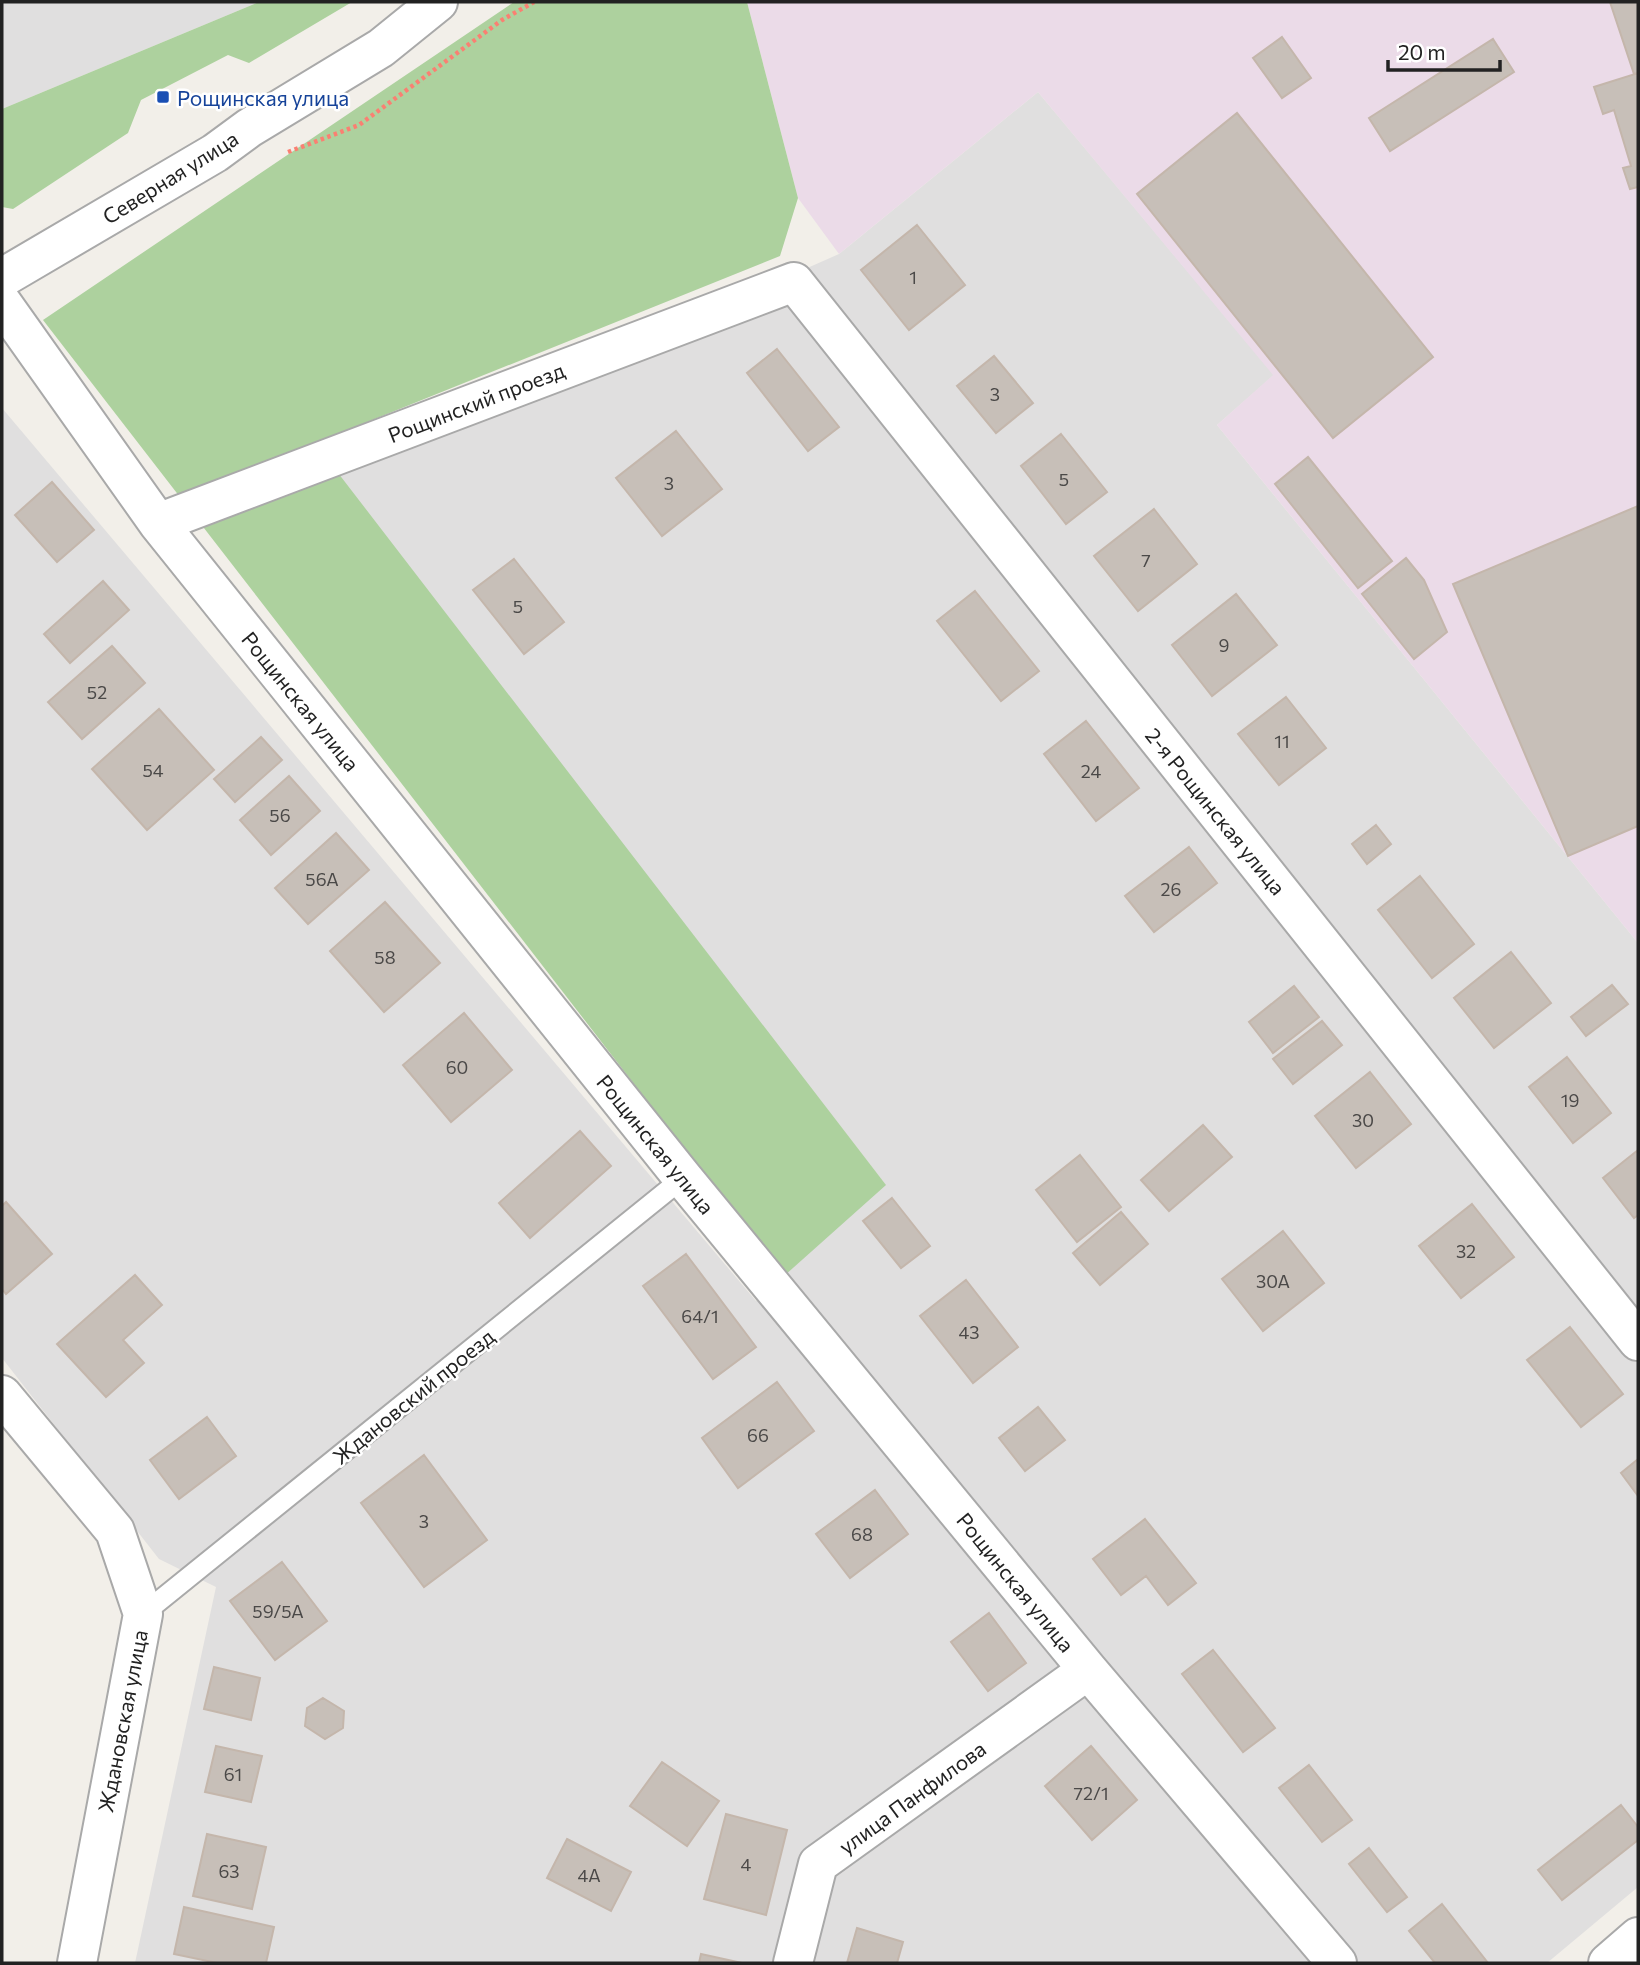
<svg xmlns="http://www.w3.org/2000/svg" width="1640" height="1965" font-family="Commissioner,sans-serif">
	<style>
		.residential { fill: #e0dfdf }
		.industrial { fill: #ebdbe8 }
		.forest { fill: #add19e }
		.building { fill: #c7bfb8; stroke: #c4b6ab; stroke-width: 2 }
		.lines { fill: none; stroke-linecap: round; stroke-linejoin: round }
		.lane-casing { stroke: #a9a9a9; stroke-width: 23 }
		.street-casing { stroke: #a9a9a9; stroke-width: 42 }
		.path { stroke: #fa8072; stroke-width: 4.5; stroke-dasharray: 3.5 3.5; stroke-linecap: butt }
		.lane { stroke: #fff; stroke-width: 19 }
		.street { stroke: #fff; stroke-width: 38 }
		.transit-dot { fill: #1a4fb4; stroke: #fff; stroke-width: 2.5 }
		.labels { text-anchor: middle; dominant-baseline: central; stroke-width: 5; stroke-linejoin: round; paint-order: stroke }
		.number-label { font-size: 18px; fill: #4b4948 }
		.transit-label { font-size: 21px; fill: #164399; stroke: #fff; text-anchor: start }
		.street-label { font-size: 21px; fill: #222; stroke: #fff }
	</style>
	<rect width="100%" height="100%" fill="#f2efe9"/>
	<path class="residential" d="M2 2H259L2 109Z
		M1038 92 1274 375 1217 425 1638 943V1887L1547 1963H135L216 1587 159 1559 2 1358V408L756 1301 885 1184 338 476 839 254Z"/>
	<path class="industrial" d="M747 2H1638V943L1217 425 1273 375 1038 92 839 254 798 198Z"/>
	<path class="forest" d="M259 2H352L249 63 228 55 141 100 128 133 13 209 2 207V109Z
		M514 2H747L798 198 780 256 315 443 886 1185 756 1301 781 1274 43 320Z"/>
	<path class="building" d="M1610 2H1638V73L1634 74Z
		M1282 37 1311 78 1282 98 1253 58Z
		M1493 39 1514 72 1390 151 1369 118Z
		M1638 73V187L1630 189 1623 168 1631 166 1614 110 1603 114 1594 87Z
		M1237 113 1433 357 1333 438 1137 194Z
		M917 225 965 285 909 330 861 270Z
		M777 349 839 427 808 451 747 373Z
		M994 356 1033 403 996 433 957 386Z
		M676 431 722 489 662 536 616 478Z
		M1061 434 1107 492 1066 524 1021 466Z
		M1308 457 1392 561 1358 588 1275 484Z
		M52 482 94 530 57 562 15 515Z
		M1638 506V826L1568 856 1453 584Z
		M1154 509 1197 564 1138 611 1094 556Z
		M1406 558 1424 580 1447 632 1414 659 1362 594Z
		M514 559 564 622 524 654 473 590Z
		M103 581 129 610 70 663 44 634Z
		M975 591 1039 671 1001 701 937 621Z
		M1236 594 1277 645 1212 696 1172 645Z
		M112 646 145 683 82 739 48 702Z
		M1286 697 1326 748 1279 785 1238 734Z
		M159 709 214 770 147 830 92 769Z
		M1086 721 1139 788 1096 821 1044 754Z
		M261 737 282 760 235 802 214 779Z
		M289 776 320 811 271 855 240 820Z
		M1376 825 1391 844 1367 864 1352 844Z
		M336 833 369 870 308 924 275 888Z
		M1189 847 1217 883 1154 932 1125 896Z
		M1420 876 1474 944 1432 978 1378 910Z
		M385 902 440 963 384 1012 330 951Z
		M1511 952 1551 1003 1494 1048 1454 998Z
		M1612 985 1628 1004 1586 1036 1571 1017Z
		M1294 986 1319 1017 1273 1053 1249 1022Z
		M464 1013 512 1070 451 1122 403 1065Z
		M1322 1021 1342 1045 1293 1084 1273 1059Z
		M1567 1057 1611 1113 1573 1143 1529 1087Z
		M1370 1072 1411 1124 1356 1168 1315 1116Z
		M1203 1125 1232 1157 1169 1211 1141 1180Z
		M580 1131 611 1166 530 1238 499 1203Z
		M1638 1150V1215L1634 1218 1603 1178Z
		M1080 1155 1121 1207 1077 1242 1036 1190Z
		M892 1198 930 1246 901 1268 863 1221Z
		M6 1202 52 1254 6 1294 2 1289V1206Z
		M1472 1204 1514 1257 1461 1298 1419 1246Z
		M1121 1212 1148 1244 1100 1285 1073 1253Z
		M1283 1231 1324 1283 1263 1331 1222 1279Z
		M686 1254 756 1347 713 1379 643 1286Z
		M135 1275 162 1305 123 1340 144 1363 106 1397 57 1344Z
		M966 1280 1018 1347 973 1383 920 1316Z
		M1570 1327 1623 1394 1581 1427 1527 1360Z
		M777 1382 814 1431 738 1488 702 1438Z
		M1038 1407 1065 1440 1025 1471 999 1438Z
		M207 1417 236 1456 179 1499 150 1460Z
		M424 1455 487 1540 424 1587 361 1503Z
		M1638 1459V1496L1621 1473Z
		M875 1490 908 1534 850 1578 816 1534Z
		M1145 1519 1196 1583 1168 1605 1146 1576 1121 1595 1093 1559Z
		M282 1562 327 1621 275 1660 230 1601Z
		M989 1613 1026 1663 988 1691 951 1642Z
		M1213 1650 1275 1728 1243 1752 1182 1674Z
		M214 1667 260 1678 251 1720 204 1709Z
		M323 1698 344 1711 343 1728 325 1739 305 1726 307 1708Z
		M216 1746 262 1756 251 1802 205 1792Z
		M1091 1746 1137 1800 1092 1840 1045 1786Z
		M662 1762 719 1801 687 1846 630 1806Z
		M1309 1765 1352 1820 1322 1842 1279 1788Z
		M1621 1805 1638 1827V1840L1562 1900 1538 1870Z
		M726 1814 787 1830 766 1915 704 1899Z
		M207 1834 266 1847 252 1909 193 1896Z
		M567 1839 631 1872 611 1911 547 1878Z
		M1369 1848 1407 1897 1387 1912 1349 1864Z
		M1442 1904 1488 1963H1435L1409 1931Z
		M184 1907 274 1927 266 1963H217L174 1954Z
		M857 1928 903 1942 897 1963H847Z
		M701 1954 742 1963H699Z"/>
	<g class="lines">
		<defs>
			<path id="lane" d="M143 1614 683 1178"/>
			<path id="street" d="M2 278 215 153 249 128 381 48 438 2
				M2 303 158 523 683 1178 1088 1670 1337 1963
				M158 523 794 282 1638 1341
				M2 1395 115 1531 143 1614 77 1963
				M793 1963 818 1864 1088 1670
				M1608 1963 1638 1937"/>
		</defs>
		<use href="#lane" class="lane-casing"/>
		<use href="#street" class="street-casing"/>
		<path class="path" d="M288 152 359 125 502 20 534 2"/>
		<use href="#lane" class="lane"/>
		<use href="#street" class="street"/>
	</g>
	<rect class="transit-dot" x="156" y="90" width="14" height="14" rx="3.5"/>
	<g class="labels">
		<g class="number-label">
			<text x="913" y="277">1</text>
			<text x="995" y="394">3</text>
			<text x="1064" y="479">5</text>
			<text x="669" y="483">3</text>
			<text x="1146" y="560">7</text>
			<text x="518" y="606">5</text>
			<text x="1224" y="645">9</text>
			<text x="97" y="692">52</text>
			<text x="1282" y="741">11</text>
			<text x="153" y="770">54</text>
			<text x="1091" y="771">24</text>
			<text x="280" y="815">56</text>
			<text x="322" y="879">56А</text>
			<text x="1171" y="889">26</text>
			<text x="385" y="957">58</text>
			<text x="457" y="1067">60</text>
			<text x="1570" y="1100">19</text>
			<text x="1363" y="1120">30</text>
			<text x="1466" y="1251">32</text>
			<text x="1273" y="1281">30А</text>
			<text x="700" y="1316">64/1</text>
			<text x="969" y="1332">43</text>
			<text x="758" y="1435">66</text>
			<text x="424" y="1521">3</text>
			<text x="862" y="1534">68</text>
			<text x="278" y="1611">59/5А</text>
			<text x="233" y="1774">61</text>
			<text x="1091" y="1793">72/1</text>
			<text x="746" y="1864">4</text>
			<text x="229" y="1871">63</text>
			<text x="589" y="1875">4А</text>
		</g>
		<g class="transit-label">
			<text x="177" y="97">Рощинская улица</text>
		</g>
		<g class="street-label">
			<text transform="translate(170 177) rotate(-32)">Северная улица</text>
			<text transform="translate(476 402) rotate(-21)">Рощинский проезд</text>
			<text transform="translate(301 701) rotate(51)">Рощинская улица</text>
			<text transform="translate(1216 811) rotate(51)">2-я Рощинская улица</text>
			<text transform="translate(656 1144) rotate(51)">Рощинская улица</text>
			<text transform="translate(413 1396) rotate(-39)">Ждановский проезд</text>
			<text transform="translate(1016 1582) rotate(51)">Рощинская улица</text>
			<text transform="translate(122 1721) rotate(-79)">Ждановская улица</text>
			<text transform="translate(912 1797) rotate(-36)">улица Панфилова</text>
		</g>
	</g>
	<rect width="1640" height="1965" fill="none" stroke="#222222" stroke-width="7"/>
	<path d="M1388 60v10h112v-10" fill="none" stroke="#222222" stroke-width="3.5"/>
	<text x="1398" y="60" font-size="21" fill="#222222" stroke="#ffffff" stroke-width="5" paint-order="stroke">20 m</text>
</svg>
